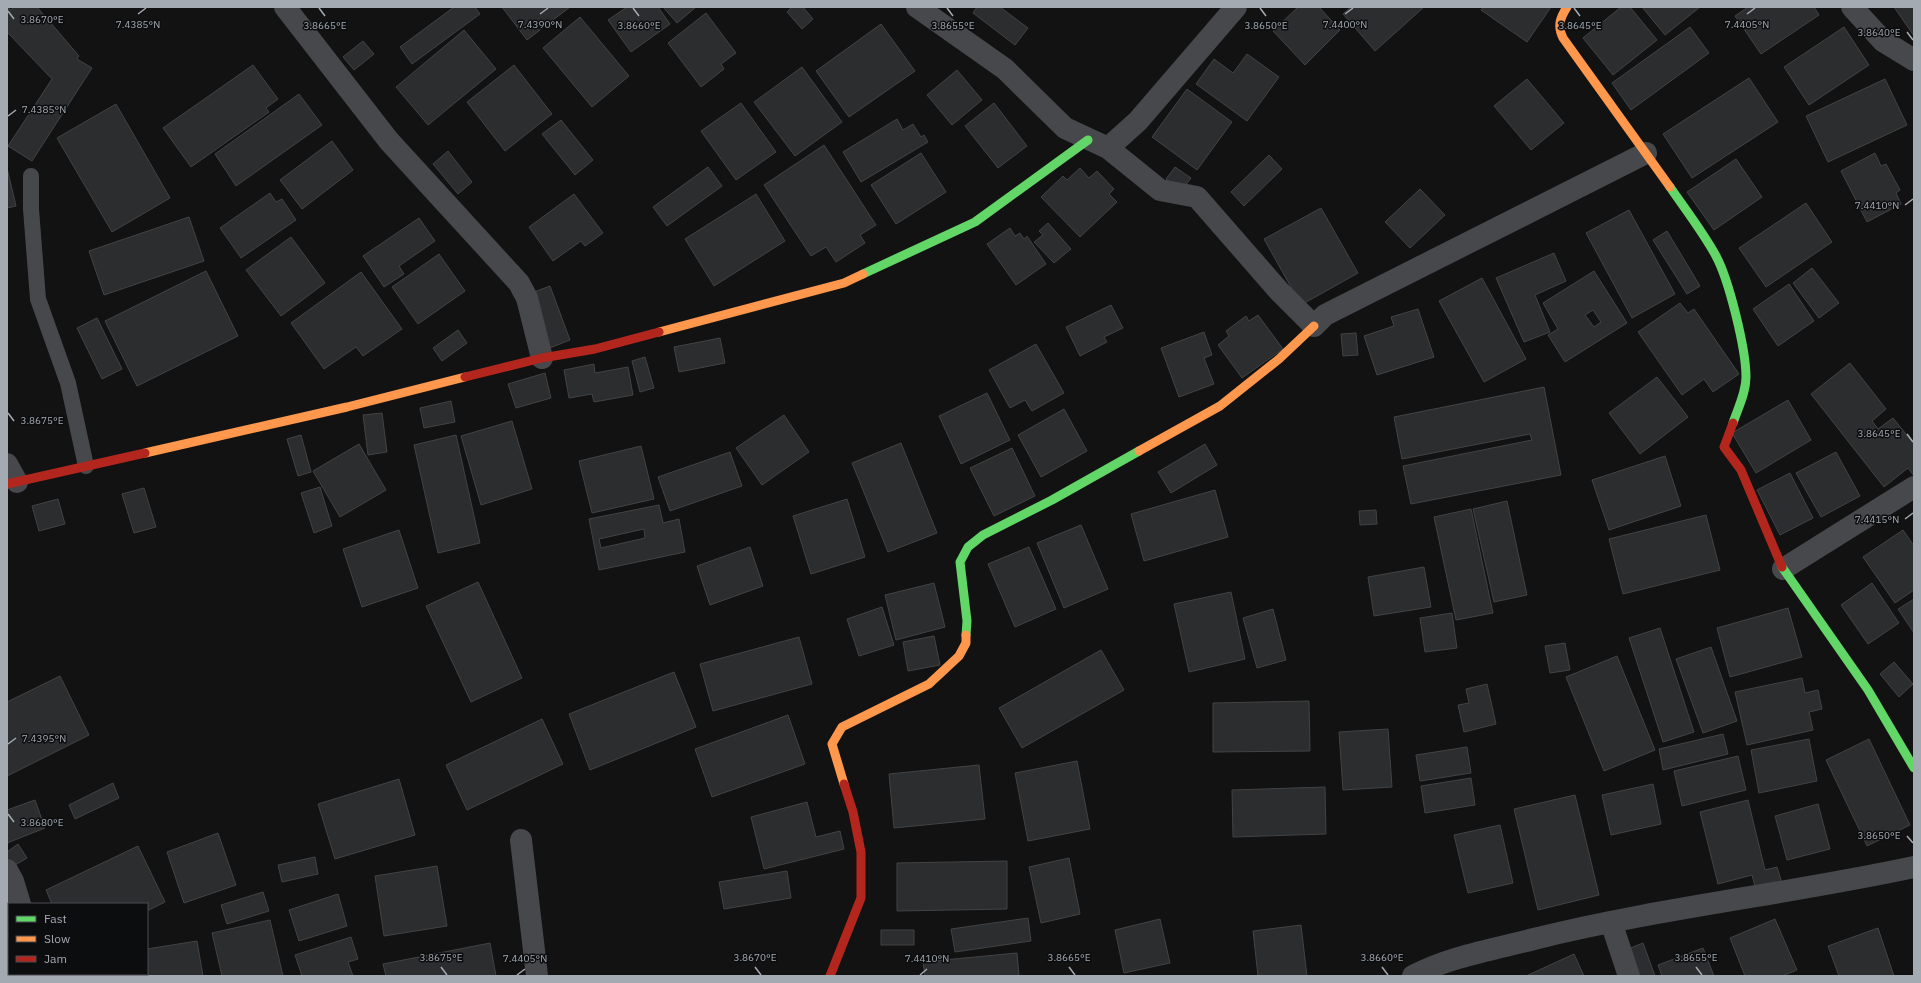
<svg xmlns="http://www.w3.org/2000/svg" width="1921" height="983" font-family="'IBM Plex Sans',sans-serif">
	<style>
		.building { fill: #2c2d2e; stroke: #424345; fill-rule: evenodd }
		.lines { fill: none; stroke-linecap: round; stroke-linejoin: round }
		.lane { stroke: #46484b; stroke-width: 16 }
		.street { stroke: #46484b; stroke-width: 22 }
		.fast { stroke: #63d668; stroke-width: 9 }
		.slow { stroke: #ff974d; stroke-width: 9 }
		.jam { stroke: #b3261e; stroke-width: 9 }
		.ticks { fill: none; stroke: #a4aab2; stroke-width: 1.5 }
		.ticks-label { font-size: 10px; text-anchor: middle; fill: #a4aab2; stroke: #0c0d0e; stroke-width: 3; stroke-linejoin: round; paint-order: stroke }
	</style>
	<rect width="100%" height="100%" fill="#121212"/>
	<path class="building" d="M7 7 11 10 14 7H37L79 56 77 59 92 68 32 161 8 146 52 79 8 33 7 34Z
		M454 7H475L480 14 412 64 400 47Z
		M502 7H570L527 40Z
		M627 7H658L670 24 631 52 608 20Z
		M663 7H696L677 23Z
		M792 7H803L813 19 802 29 787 12Z
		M977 7H1000L1028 28 1015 45 973 13Z
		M1298 7H1319L1340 30 1305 65 1273 31Z
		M1351 7H1424L1375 51 1343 14Z
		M1483 7H1551L1527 42 1481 10Z
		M1621 7H1630L1657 40 1613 75 1583 38Z
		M1642 7H1700L1665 35Z
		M1748 7H1814L1819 15 1761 54 1735 16Z
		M1894 7H1914V36Z
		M706 13 736 53 721 64 724 69 701 87 668 43Z
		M580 17 629 76 592 107 543 48Z
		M881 24 915 71 849 117 816 71Z
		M1690 27 1709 53 1631 110 1612 83Z
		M1844 27 1869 65 1809 105 1784 67Z
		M464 30 496 69 428 125 396 87Z
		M363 41 374 54 354 70 343 57Z
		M1247 54 1279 77 1247 121 1196 84 1214 59 1233 73Z
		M253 65 278 99 266 108 269 112 191 167 163 128Z
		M514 65 552 114 505 151 467 102Z
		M802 67 842 122 795 156 754 102Z
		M957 70 982 100 952 125 927 95Z
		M1749 78 1778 122 1692 178 1663 134Z
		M1527 79 1564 123 1531 150 1494 106Z
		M1885 79 1907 125 1828 162 1806 116Z
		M1187 89 1232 122 1197 170 1152 137Z
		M299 94 322 125 236 186 215 154Z
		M741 103 776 152 736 180 701 131Z
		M994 103 1027 146 998 168 965 126Z
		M116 104 170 198 112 232 57 138Z
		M897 119 903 130 913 124 921 137 924 135 928 142 861 182 843 152Z
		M561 120 593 160 575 175 542 134Z
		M332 141 353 170 302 209 280 180Z
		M824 145 876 225 860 235 865 243 836 262 826 247 811 256 764 185Z
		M448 151 472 182 458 194 433 164Z
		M921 153 946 192 896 224 871 185Z
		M1875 153 1881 166 1886 164 1900 190 1896 193 1901 204 1867 222 1841 171Z
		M1269 155 1282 169 1244 206 1231 192Z
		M1736 159 1762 197 1714 230 1687 192Z
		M708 167 722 186 667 226 653 207Z
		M1175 167 1191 178 1181 191 1166 179Z
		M7 168 16 206 7 208Z
		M1080 168 1089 178 1097 171 1114 189 1109 194 1117 202 1080 237 1041 197 1063 176 1067 180Z
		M1420 189 1445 215 1410 248 1385 222Z
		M270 193 276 202 282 199 296 220 241 258 220 228Z
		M574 194 603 233 585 246 581 241 553 261 529 227Z
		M756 194 785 241 714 286 685 239Z
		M1806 203 1832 242 1766 287 1739 248Z
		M1321 208 1358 273 1301 305 1264 239Z
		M1629 210 1675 294 1632 318 1586 233Z
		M189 217 204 261 104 295 89 251Z
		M419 218 435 241 399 266 404 274 384 287 363 256Z
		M1048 223 1071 249 1054 263 1034 242 1043 235 1039 231Z
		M1010 228 1015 236 1020 233 1024 239 1027 236 1046 264 1016 285 987 244Z
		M1667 231 1700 286 1687 294 1653 240Z
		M291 237 325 283 281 316 246 270Z
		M1554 253 1566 281 1535 295 1550 332 1524 342 1496 278Z
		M439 254 465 291 418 324 392 287Z
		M1812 268 1839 303 1819 318 1793 283Z
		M206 271 238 336 137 386 105 321Z
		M1594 271 1627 323 1565 362 1548 335 1558 329 1543 303ZM1593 310 1601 322 1594 327 1585 315Z
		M361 272 402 329 363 356 356 347 324 369 291 323Z
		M1482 278 1526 359 1484 382 1439 301Z
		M1789 284 1814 321 1778 346 1753 309Z
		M550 286 570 340 547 349 526 295Z
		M1680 303 1688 313 1694 309 1739 374 1713 392 1704 379 1682 395 1638 332Z
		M1111 305 1123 328 1104 337 1107 342 1080 356 1066 327Z
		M1418 309 1434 357 1377 375 1364 336 1394 326 1391 317Z
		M1258 315 1283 349 1242 378 1218 345 1229 336 1226 331 1246 316 1249 321Z
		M97 318 122 369 102 379 77 328Z
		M458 330 467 343 442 361 433 348Z
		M1204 332 1212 355 1204 358 1214 384 1179 397 1161 348Z
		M1356 333 1358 355 1343 356 1341 334Z
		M720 338 725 363 679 372 674 347Z
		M1036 344 1064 393 1032 411 1025 400 1010 408 989 370Z
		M645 357 654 388 640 392 632 361Z
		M1850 363 1886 409 1872 421 1878 429 1893 418 1914 444V476L1908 468 1884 487 1811 394Z
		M594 364 595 373 628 367 633 395 594 402 592 394 569 398 564 370Z
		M545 373 551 398 516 408 508 384Z
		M1657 377 1688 417 1640 454 1609 413Z
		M1544 387 1561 475 1411 504 1403 466 1532 440 1530 434 1402 459 1394 417Z
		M987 393 1010 440 961 464 939 416Z
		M1788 400 1811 440 1756 473 1732 433Z
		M451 401 455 422 424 428 420 408Z
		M1064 409 1087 451 1041 477 1018 435Z
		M382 413 387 452 368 455 363 415Z
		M784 415 809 452 762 485 736 448Z
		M512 421 532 489 481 505 461 436Z
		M301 435 311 472 298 476 287 439Z
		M456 435 480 543 438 553 414 445Z
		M901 443 937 533 888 552 852 463Z
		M359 444 386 490 340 517 313 471Z
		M1205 444 1217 465 1171 493 1158 472Z
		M641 446 654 499 592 513 579 461Z
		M1012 448 1035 496 994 516 970 468Z
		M730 452 742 486 670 511 658 477Z
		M1836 452 1860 496 1821 517 1796 473Z
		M1665 456 1681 506 1609 530 1592 480Z
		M1790 473 1813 518 1780 535 1757 490Z
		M320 487 332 526 314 533 301 493Z
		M144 488 156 527 134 533 122 494Z
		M1215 490 1228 537 1144 561 1131 514Z
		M58 499 65 524 39 531 32 506Z
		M847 499 865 557 811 574 793 516Z
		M1507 501 1527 595 1494 602 1473 509Z
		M659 505 663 523 679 519 685 552 599 570 589 519ZM644 529 645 538 601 548 599 539Z
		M1471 509 1493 613 1456 620 1434 517Z
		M1376 510 1377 524 1360 525 1359 511Z
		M1706 515 1720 570 1623 594 1609 539Z
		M1081 525 1108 589 1064 608 1037 543Z
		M399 530 418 588 362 607 343 549Z
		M1903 530 1914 546V590L1895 603 1863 557Z
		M750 547 763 586 710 605 697 566Z
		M1029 547 1056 609 1015 627 988 564Z
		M1424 567 1431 607 1374 616 1368 577Z
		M478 582 522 678 471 702 426 606Z
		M934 583 945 627 896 640 885 595Z
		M1872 583 1899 623 1868 644 1841 605Z
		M1231 592 1245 659 1189 672 1174 604Z
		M1914 599V633L1898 609Z
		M882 607 894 645 859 656 847 619Z
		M1788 608 1802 657 1730 677 1717 628Z
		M1273 609 1286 660 1257 668 1243 618Z
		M1452 613 1457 648 1425 652 1420 618Z
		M1660 628 1694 732 1663 742 1629 638Z
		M934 636 940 665 908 671 903 642Z
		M799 637 812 684 713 711 700 664Z
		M1565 643 1570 670 1550 673 1545 646Z
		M1711 647 1737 721 1703 733 1676 659Z
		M1101 650 1124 690 1022 748 999 708Z
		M1617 656 1655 750 1604 771 1566 677Z
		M1894 662 1913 684 1899 697 1880 674Z
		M674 672 696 727 590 770 569 714Z
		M60 676 89 735 7 776V702Z
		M1802 678 1805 693 1818 690 1822 709 1809 712 1813 730 1747 745 1735 692Z
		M1487 684 1496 724 1464 732 1458 705 1469 703 1466 689Z
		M1309 701 1310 751 1213 752V703Z
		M788 715 805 764 712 797 695 749Z
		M542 719 563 764 467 810 446 765Z
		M1388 729 1392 787 1343 790 1339 732Z
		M1723 734 1728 754 1663 770 1659 749Z
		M1809 739 1817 781 1759 793 1751 750Z
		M1869 739 1910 825 1867 846 1826 760Z
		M1467 747 1471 773 1420 781 1416 755Z
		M1738 756 1746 790 1682 806 1674 771Z
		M1077 761 1090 829 1028 841 1015 773Z
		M979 765 985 819 894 828 889 774Z
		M1471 778 1475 805 1425 813 1421 786Z
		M399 779 415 835 335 859 318 804Z
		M113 783 119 798 75 819 69 805Z
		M1653 784 1661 824 1611 835 1602 795Z
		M1325 787 1326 834 1233 837 1232 790Z
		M1575 795 1599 895 1538 910 1514 809Z
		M35 800 45 828 7 843V810Z
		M1748 800 1765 870 1777 867 1782 883 1756 890 1752 875 1718 884 1700 812Z
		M807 802 816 837 840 831 844 849 764 869 751 817Z
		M1818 804 1830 849 1787 860 1775 816Z
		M1500 825 1513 883 1468 893 1454 835Z
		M218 833 236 885 184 903 167 852Z
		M18 844 27 858 10 868 7 863V852Z
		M138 846 165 902 147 911V904H52L46 890Z
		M315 857 318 874 282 882 278 865Z
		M1069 858 1080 914 1041 923 1029 867Z
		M1007 861V909L897 911V863Z
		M437 866 447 926 384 936 375 876Z
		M787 871 791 898 724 909 719 882Z
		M263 892 269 911 227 924 221 905Z
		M338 894 347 926 299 941 289 910Z
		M1028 918 1031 941 955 952 951 929Z
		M1160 919 1170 963 1124 973 1115 930Z
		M1775 919 1797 970 1782 976H1745L1730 938Z
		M270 920 283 976H222L212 933Z
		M1301 925 1307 976H1258L1253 931Z
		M1878 928 1894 976H1839L1828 946Z
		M881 930H914V945H881Z
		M351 937 358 959 348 962 353 976H302L295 955Z
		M197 941 203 976H145V974H147V949Z
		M490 943 496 976H386L383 964Z
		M1643 943 1655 976H1638L1628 949Z
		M1703 948 1714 976H1662L1658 965Z
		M1017 953 1019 976H925L923 962Z
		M1574 954 1584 976H1526Z
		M65 974H140V976H65Z"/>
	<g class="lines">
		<path class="lane" d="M31 176V209L38 299 68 383 86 466"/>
		<path class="street" d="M285 7 389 141 519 283 527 298 542 358
			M917 7 1005 69 1065 128 1108 148 1160 190 1197 197 1279 291 1314 326 1325 315 1646 153
			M1852 7 1883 41 1914 60
			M1108 148 1138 121 1236 7
			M7 464 17 482
			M1783 569 1914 487
			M521 840 537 976
			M7 870 13 881 20 904
			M1611 922 1629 976
			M40 974 41 976
			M1413 976C1448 957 1495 949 1534 939 1659 908 1788 894 1914 867"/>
		<path class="fast" d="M1670 187C1685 209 1703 232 1716 256 1729 280 1746 349 1746 377 1746 393 1738 408 1733 423
			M863 274 975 222 1088 140
			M1782 567 1868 690 1914 768
			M966 635 967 621 960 562 968 547 983 535 1052 500 1139 451"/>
		<path class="slow" d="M1567 7C1560 18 1557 26 1563 38L1670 187
			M659 332 844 283 863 274
			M1139 451 1220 406 1279 359 1314 326
			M145 453 347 407 465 377
			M844 784 832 744 842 727 929 684 959 656 966 643V635"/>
		<path class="jam" d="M465 377 542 358 595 349 659 332
			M1733 423 1724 447 1741 470 1782 567
			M7 484 145 453
			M830 976 861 898V852L853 812 844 784"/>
	</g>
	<path class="ticks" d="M319 8 325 16M633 8 639 16M947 8 953 16M1260 8 1266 16M1574 8 1580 16M8 11 14 19M138 14 146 8M540 14 548 8M1345 14 1353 8M1747 14 1755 8M1907 32 1913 40M8 116 16 110M1905 205 1913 199M8 413 14 421M1907 434 1913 442M1905 519 1913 513M8 744 16 738M8 814 14 822M1907 836 1913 843M441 967 447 975M755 967 761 975M1069 967 1075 975M1382 967 1388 975M1696 967 1702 975M517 975 525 969M920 975 927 969"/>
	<g class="ticks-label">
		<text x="42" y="23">3.8670°E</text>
		<text x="138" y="28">7.4385°N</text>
		<text x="540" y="28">7.4390°N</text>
		<text x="1345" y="28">7.4400°N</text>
		<text x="1747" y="28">7.4405°N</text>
		<text x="325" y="29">3.8665°E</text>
		<text x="639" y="29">3.8660°E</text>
		<text x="953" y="29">3.8655°E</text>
		<text x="1266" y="29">3.8650°E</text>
		<text x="1580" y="29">3.8645°E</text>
		<text x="1879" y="36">3.8640°E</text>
		<text x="44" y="113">7.4385°N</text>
		<text x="1877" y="209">7.4410°N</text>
		<text x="42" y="424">3.8675°E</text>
		<text x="1879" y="437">3.8645°E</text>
		<text x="1877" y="523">7.4415°N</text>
		<text x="44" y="742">7.4395°N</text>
		<text x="42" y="826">3.8680°E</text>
		<text x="1879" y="839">3.8650°E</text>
		<text x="441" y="961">3.8675°E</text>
		<text x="755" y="961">3.8670°E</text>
		<text x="1069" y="961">3.8665°E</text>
		<text x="1382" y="961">3.8660°E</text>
		<text x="1696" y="961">3.8655°E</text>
		<text x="525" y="962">7.4405°N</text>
		<text x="927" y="962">7.4410°N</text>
	</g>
	<rect width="1921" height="983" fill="none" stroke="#a4aab2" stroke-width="16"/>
	<rect x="8" y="903" width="140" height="72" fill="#0c0d0e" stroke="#494c50"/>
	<rect x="16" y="916" width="20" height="6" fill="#63d668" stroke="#494c50"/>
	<text x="44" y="923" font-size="12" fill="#a4aab2">Fast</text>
	<rect x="16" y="936" width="20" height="6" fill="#ff974d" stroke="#494c50"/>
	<text x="44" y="943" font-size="12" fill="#a4aab2">Slow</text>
	<rect x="16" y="956" width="20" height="6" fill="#b3261e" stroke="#494c50"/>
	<text x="44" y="963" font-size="12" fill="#a4aab2">Jam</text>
</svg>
